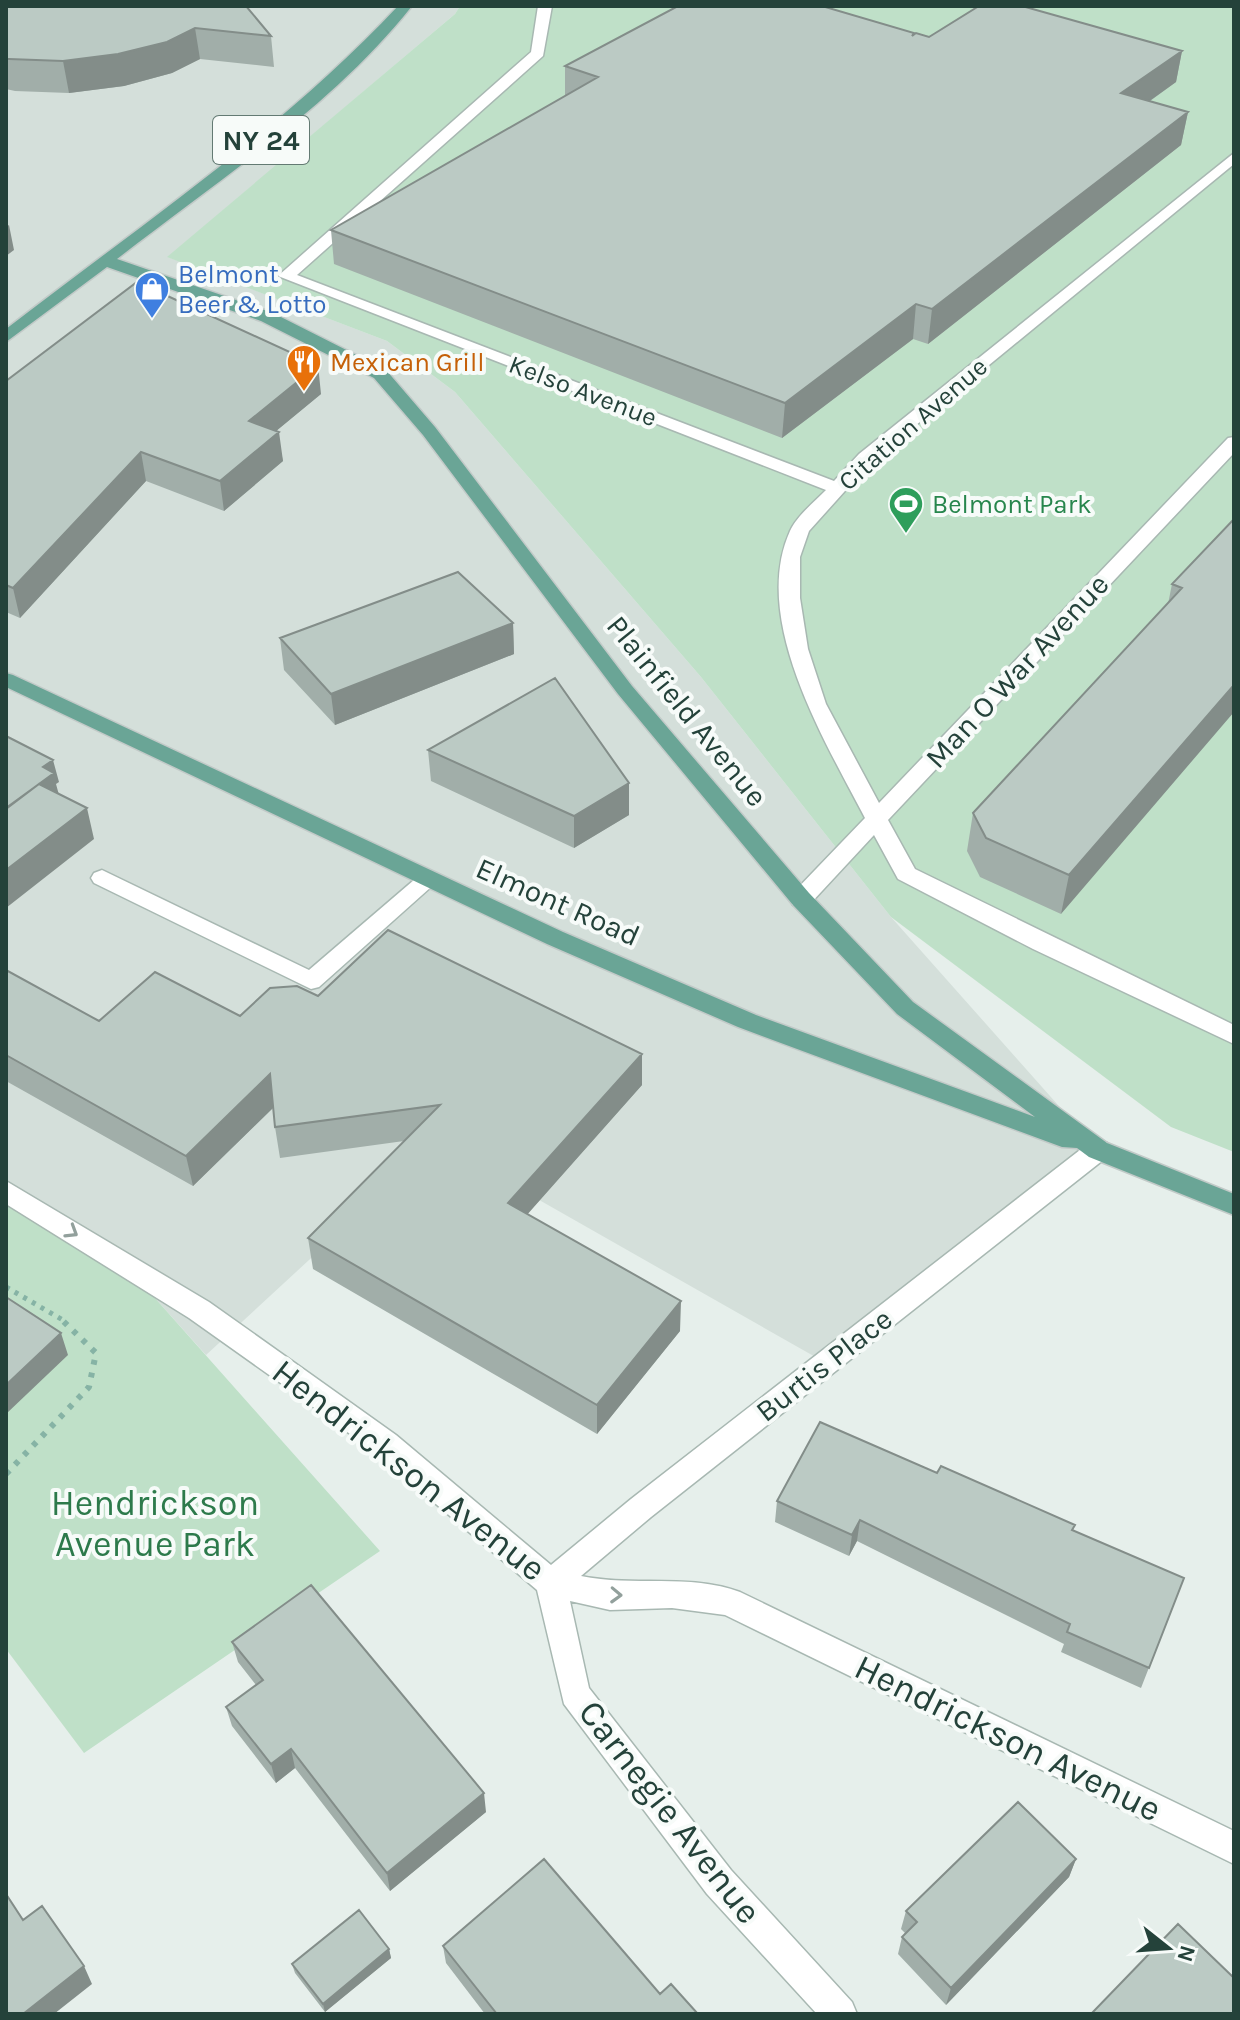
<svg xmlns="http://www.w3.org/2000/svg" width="1240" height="2020" font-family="Karla,sans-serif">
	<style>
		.built { fill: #d4dfda }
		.green { fill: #bfe0c8 }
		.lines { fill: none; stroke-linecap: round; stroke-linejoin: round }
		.minor-casing { stroke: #a8b8b2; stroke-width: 3 }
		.major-casing { stroke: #c2cac8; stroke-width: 3 }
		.path-far1 { stroke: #86b3a5; stroke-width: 5; stroke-dasharray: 4 6; stroke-linecap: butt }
		.path { stroke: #86b3a5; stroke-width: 6; stroke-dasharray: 5 8; stroke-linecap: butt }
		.minor { fill: #fff; fill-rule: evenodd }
		.major { fill: #6aa596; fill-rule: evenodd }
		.wall { fill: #a1aea9 }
		.shaded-wall { fill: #838d89 }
		.building { fill: #bbcac4; stroke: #838d89; stroke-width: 2 }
		.oneway { stroke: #92a09c }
		.labels { text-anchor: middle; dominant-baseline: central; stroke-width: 8; stroke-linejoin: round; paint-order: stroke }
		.far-shop-label { font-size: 26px; fill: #366cbe; stroke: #f7fbf9; text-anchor: start }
		.far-food-label { font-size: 26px; fill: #c56008; stroke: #f7fbf9; text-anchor: start }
		.far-street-label { font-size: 26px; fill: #24423a; stroke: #f7fbf9 }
		.far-leisure-label { font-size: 26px; fill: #27864d; stroke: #f7fbf9; text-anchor: start }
		.shield { fill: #f7fbf9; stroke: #637a73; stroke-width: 2 }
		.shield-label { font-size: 28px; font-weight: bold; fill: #24423a }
		.street-label { font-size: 30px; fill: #24423a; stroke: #f7fbf9 }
		.near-street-label { font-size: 36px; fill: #24423a; stroke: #f7fbf9 }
		.near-park-label { font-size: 36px; fill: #2d7a4b; stroke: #f7fbf9 }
	</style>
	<rect width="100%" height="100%" fill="#e6efeb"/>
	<path class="built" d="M6 6H460L455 14 168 257 387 341 455 392 701 677 891 917 1098 1150 826 1363 437 1142 206 1355 154 1297 6 1200Z"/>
	<path class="green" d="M460 6H1234V1152L1171 1127 891 917 701 677 455 392 387 341 167 257 455 14Z
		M6 1200 154 1297 380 1551 84 1753 6 1649Z"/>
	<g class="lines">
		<defs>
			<path id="minor" d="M538 6H552L543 56 297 275 834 481 859 454 1234 153V164L871 462 809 531 800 557V598L808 649 826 704 879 803 1228 438 1234 437V453L888 820 915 869 1234 1025V1044L1033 949 898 879 874 835 809 905H793L790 899 793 893 865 818C825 741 750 619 790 531 797 516 814 502 826 490L278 276 531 52Z
				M102 870 309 970 421 874H437L440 879 319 987 311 989 94 883 91 878 94 873Z
				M1098 1140 1107 1143 1111 1150 1107 1157 651 1517 581 1576C633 1587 689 1573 740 1592L1234 1831V1864L725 1615 672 1608 610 1610 570 1601 589 1688 731 1870 852 2002 857 2014H817L707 1894 564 1704 537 1590 376 1453 282 1384 189 1318 6 1204V1181L209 1302 302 1368 396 1435 551 1565 631 1499 1089 1143Z"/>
			<path id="major" d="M398 6H412C332 107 217 181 117 259L273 313 386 370 435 427 632 686 809 893 913 1002 1107 1143 1234 1194V1215L1089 1157 1077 1148 1062 1147 738 1027 547 944 6 687V673L13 675 563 932 756 1015 1035 1117 897 1014 793 905 618 694 423 435 374 378 261 321 107 267 6 342V329C139 226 282 130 398 6Z"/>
		</defs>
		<use href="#minor" class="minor-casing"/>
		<use href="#major" class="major-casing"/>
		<path class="path-far1" d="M6 1287 63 1320"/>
		<path class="path" d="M6 1474 89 1387 96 1353 60 1318"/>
		<use href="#minor" class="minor"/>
		<use href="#major" class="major"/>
	</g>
	<path class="wall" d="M6 6 271 36 274 67 200 59 172 73 124 86 69 93 15 91 6 89Z
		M914 35 929 37 1182 51 1176 82 1150 101 1188 112 1181 145 928 344 913 339 782 438 334 264 331 230 565 96V66Z
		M6 381 321 394 276 431 283 461 224 511 146 481 20 618 6 612Z
		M1234 519 1061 914 980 877 967 851 973 813 1168 604 1172 584Z
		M513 623 514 654 335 725 284 670 280 638Z
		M428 750 629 815 574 848 431 781Z
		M6 970 99 1021 240 1016 318 996 642 1054V1085L527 1214 680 1331 597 1434 313 1269 308 1238 404 1141 280 1158 275 1127 273 1108 193 1186 6 1081Z
		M937 1473 1184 1578 1141 1688 1061 1652 1064 1644 857 1541 849 1556 775 1522 777 1501Z
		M232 1642 486 1812 390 1891 295 1768 276 1783 232 1726 226 1707 256 1685 238 1662Z
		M1076 1859 1069 1877 946 2005 898 1954 902 1937 905 1933 901 1929 906 1911Z
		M443 1946 660 1994 698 2014H485L446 1963Z
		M389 1949 391 1958 325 2012 295 1973 292 1964Z"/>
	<path class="shaded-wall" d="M195 28 200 59 172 73 124 86 69 93 63 61Z
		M1182 51 1176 82 1116 125 1121 93Z
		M1188 112 1181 145 928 344 932 309Z
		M9 225 14 250 6 256V227Z
		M916 304 913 339 782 438 785 403Z
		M318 365 321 394 253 450 249 421Z
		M279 432 283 461 224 511 220 481Z
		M141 452 146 481 20 618 13 588Z
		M513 623 514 654 335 725 331 694Z
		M1234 685V712L1061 914 1069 875Z
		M53 760 59 782 56 784 59 795 6 835 43 767Z
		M629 783V815L574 848V816Z
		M87 808 94 839 6 908V870Z
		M642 1054V1085L510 1234 508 1203Z
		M270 1074 276 1105 193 1186 186 1156Z
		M681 1301 680 1331 597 1434V1405Z
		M61 1333 68 1355 6 1414V1385Z
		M860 1520 857 1541 849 1556 852 1535Z
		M291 1749 295 1768 276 1783 271 1764Z
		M484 1793 486 1812 390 1891 387 1873Z
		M1076 1859 1069 1877 946 2005 951 1988Z
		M389 1949 391 1958 325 2012 323 2004Z
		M84 1966 92 1984 54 2014H23Z"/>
	<path class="building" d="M6 6H246L271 36 195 28 167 42 118 54 63 61 9 59H6Z
		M678 6H822L914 33 912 36 916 33 929 37 979 6H1022L1182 51 1121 93 1188 112 932 309 916 304 785 403 331 230 598 77 565 66Z
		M137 282 318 365 249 421 279 432 220 481 141 452 13 588 6 585V381Z
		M1234 519V685L1069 875 986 838 973 813 1182 588 1172 584Z
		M458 572 513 623 331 694 280 638Z
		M555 678 629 783 574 816 428 750Z
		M6 736 53 760 43 767 54 773 6 808Z
		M39 784 87 808 6 870V809Z
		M388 930 642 1054 508 1203 681 1301 597 1405 308 1238 440 1105 275 1127 270 1074 186 1156 6 1055V970L99 1021 155 972 240 1016 270 988 297 986 318 996Z
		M6 1297 61 1333 6 1385Z
		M820 1422 937 1473 941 1466 1075 1525 1072 1530 1184 1578 1149 1668 1067 1632 1070 1624 860 1520 852 1535 777 1501Z
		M311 1585 484 1793 387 1873 291 1749 271 1764 226 1707 263 1680 232 1642Z
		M1018 1802 1076 1859 951 1988 902 1937 917 1922 906 1911Z
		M544 1859 660 1994 671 1984 698 2014H497L443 1946Z
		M6 1894 23 1920 42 1906 84 1966 23 2014H6Z
		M359 1910 389 1949 323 2004 292 1964Z
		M1178 1924 1234 1978V2014H1091Z"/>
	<defs><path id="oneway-chevron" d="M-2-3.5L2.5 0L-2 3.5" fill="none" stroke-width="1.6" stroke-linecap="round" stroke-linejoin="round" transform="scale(2)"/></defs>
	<g class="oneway">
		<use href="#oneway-chevron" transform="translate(72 1232) rotate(32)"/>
		<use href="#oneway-chevron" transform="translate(616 1595) rotate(2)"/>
	</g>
	<defs>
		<symbol id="shop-pin" viewBox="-11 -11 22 30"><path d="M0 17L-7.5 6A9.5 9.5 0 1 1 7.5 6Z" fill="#3f7fe0" stroke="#f7fbf9"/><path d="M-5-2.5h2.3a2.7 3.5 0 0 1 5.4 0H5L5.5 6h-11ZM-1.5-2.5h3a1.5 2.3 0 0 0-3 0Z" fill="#fff"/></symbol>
		<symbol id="restaurant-pin" viewBox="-11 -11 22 30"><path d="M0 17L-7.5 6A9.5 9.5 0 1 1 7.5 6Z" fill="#e8710a" stroke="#f7fbf9"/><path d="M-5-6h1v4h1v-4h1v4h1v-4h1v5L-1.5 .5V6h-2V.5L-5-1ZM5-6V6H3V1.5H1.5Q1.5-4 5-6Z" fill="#fff"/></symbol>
		<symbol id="stadium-pin" viewBox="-11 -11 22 30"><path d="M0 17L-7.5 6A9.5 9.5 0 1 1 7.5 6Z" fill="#2e9e5b" stroke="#f7fbf9"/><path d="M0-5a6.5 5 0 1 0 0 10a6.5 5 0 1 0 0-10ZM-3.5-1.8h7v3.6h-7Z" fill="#fff"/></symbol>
	</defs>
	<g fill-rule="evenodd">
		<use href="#shop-pin" x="132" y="269" width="40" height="54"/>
		<use href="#restaurant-pin" x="284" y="342" width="40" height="54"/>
		<use href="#stadium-pin" x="886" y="484" width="40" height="54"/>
	</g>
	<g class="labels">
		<g class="far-shop-label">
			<text x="178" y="274">Belmont<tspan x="178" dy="30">Beer &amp; Lotto</tspan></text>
		</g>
		<g class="far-food-label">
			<text x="330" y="362">Mexican Grill</text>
		</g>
		<g class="far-street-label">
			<text transform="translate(583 391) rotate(21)">Kelso Avenue</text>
			<text transform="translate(913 424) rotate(-41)">Citation Avenue</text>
		</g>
		<g class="far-leisure-label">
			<text x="932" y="504">Belmont Park</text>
		</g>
		<rect class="shield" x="213" y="116" width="96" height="48" rx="6"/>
		<g class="shield-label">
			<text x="261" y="140">NY 24</text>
		</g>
		<g class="street-label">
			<text transform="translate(1017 671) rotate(-47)">Man O War Avenue</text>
			<text transform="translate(687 711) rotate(51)">Plainfield Avenue</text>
			<text transform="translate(558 902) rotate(24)">Elmont Road</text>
			<text transform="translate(824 1365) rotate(-38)">Burtis Place</text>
		</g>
		<g class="near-street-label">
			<text transform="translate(409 1470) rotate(38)">Hendrickson Avenue</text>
			<text transform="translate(1008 1738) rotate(26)">Hendrickson Avenue</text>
			<text transform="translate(670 1812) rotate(52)">Carnegie Avenue</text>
		</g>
		<g class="near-park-label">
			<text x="155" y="1503">Hendrickson<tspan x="155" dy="41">Avenue Park</tspan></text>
		</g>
	</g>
	<rect width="1240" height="2020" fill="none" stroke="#24423a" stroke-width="16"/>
	<g transform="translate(1168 1948) rotate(107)" stroke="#f7fbf9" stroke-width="6" paint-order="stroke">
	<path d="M0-6L14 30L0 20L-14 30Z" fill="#24423a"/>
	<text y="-12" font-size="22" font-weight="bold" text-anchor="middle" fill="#24423a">N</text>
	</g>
</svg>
